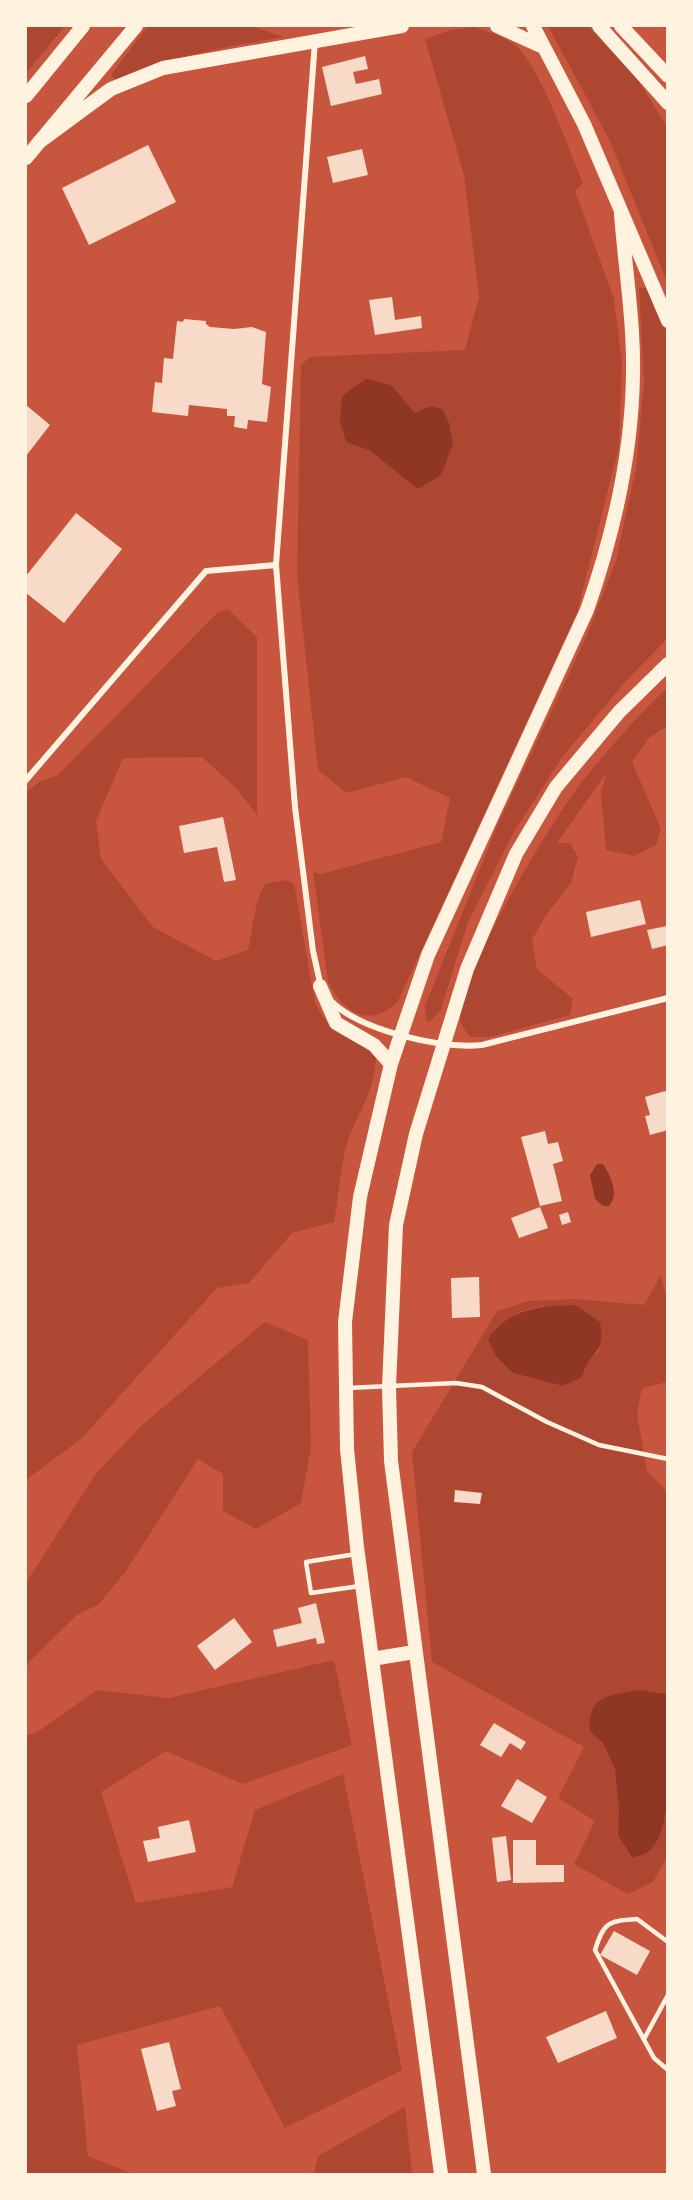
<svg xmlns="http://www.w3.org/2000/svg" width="693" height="2200" font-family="Commissioner,sans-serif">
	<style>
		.green { fill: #ae4732; fill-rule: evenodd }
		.water { fill: #8f3625 }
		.building { fill: #f7dbc8 }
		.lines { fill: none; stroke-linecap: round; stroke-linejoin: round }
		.service { stroke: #fff3e0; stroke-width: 4.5 }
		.minor { stroke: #fff3e0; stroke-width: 6 }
		.primary { stroke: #fff3e0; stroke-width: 14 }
	</style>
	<rect width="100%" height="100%" fill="#c8553d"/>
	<path class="green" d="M26 26H65L26 73Z
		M148 26H252L283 37C225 47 169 56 117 82L111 75Z
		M548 26H588L638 80 667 127V282L610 141Z
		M474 27C489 32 504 36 516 46 541 68 569 150 583 183L575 191 614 299 622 362 619 446 577 613 398 1001C370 1030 342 1012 328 981L313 872 321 874 441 842 450 798 406 777 347 793 318 770 297 576 301 365 310 357 465 350 479 297 464 175 425 39 451 30ZM391 385 415 413 431 406 419 489 369 450Z
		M639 288H646L667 333V639L625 682 562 757 514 832 468 922 441 1009 431 1021 426 1022 425 1006 498 824 585 640 616 560 636 468 644 383Z
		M228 609 257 637V815L237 789 202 757 123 758 96 821 101 859 153 927 216 961 248 950C253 928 254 903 265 884L287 880 294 884 315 1002C321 1014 327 1026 339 1033 351 1042 365 1044 376 1056 376 1086 361 1108 350 1135 341 1158 339 1196 334 1222L292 1233 249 1283 217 1288 81 1439 27 1479 26 792 39 782 58 775 218 612Z
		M667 688V726L649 738 632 762 661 829 656 845 634 856 606 850 601 792 607 772 557 843H570L578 857 571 883 546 915 532 940 537 969 573 999 570 1015 490 1037H471C467 1032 462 1028 461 1022 451 985 555 816 581 783 608 750 636 717 667 688Z
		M661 1275 667 1301V1382L642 1388 637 1415 647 1471 667 1492V1694L640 1690 590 1732 603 1743 615 1769 619 1811 618 1835 631 1858 667 1813V1857L653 1882 628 1894 574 1864 595 1821 558 1798 584 1747 432 1662 412 1452 497 1311 529 1301 575 1299 644 1305ZM543 1306 600 1350 563 1386 513 1373 497 1326 521 1311Z
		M265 1322 308 1340 311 1447 301 1503 256 1529 223 1511V1474L198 1459 126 1571 98 1605 78 1614 28 1663 26 1670V1583L95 1475 142 1425Z
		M334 1660 352 1745 243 1784 166 1751 101 1792 136 1903 232 1887 255 1810 343 1774 402 2070 285 2128 220 2006 77 2045 88 2156 133 2174H26V1735L36 1733 97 1690 169 1698Z
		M405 2107 412 2174H314L318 2156Z"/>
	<path class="water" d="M366 379 391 385 415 413 431 406 442 409 449 423 453 444 441 475 418 489 369 450 346 442 340 421 342 396Z
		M597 1164H603C610 1175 620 1194 609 1206H603L595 1199 590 1175Z
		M575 1305 600 1322C606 1356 589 1350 582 1377L563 1386 513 1373 496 1356 488 1339C508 1308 541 1306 575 1305Z
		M640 1690 667 1694C668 1730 677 1828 649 1851 645 1855 636 1856 632 1858L618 1835 619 1811 615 1769 603 1743 590 1732C586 1695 610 1695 640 1690Z"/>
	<path class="building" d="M365 56 368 69 353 72 356 84 379 79 382 94 331 106 322 67Z
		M148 145 176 202 89 245 62 188Z
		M362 149 368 175 333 183 327 157Z
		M392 297 395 320 421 316 422 328 375 335 369 300Z
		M184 319 206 321V324L210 327 234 329 252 327 266 332 262 384 271 387 267 422 248 420 247 429 234 427 235 416H227V409L189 405 188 416 152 412 155 382 162 383 164 358 173 359 177 321 183 322Z
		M26 405 50 425 26 456Z
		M76 513 122 549 64 623 26 593V576Z
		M223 817 236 880 224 882 217 847 184 853 179 826Z
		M640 900 646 924 591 937 586 912Z
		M667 926 668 945 652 949 647 930Z
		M665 1091 668 1095V1130L650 1135 645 1116 650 1115 645 1097Z
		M545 1131 548 1144 558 1142 563 1161 553 1164 562 1201 540 1206 521 1137Z
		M540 1207 548 1228 519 1238 511 1218Z
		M568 1212 571 1222 562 1225 559 1215Z
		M479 1277 480 1317 452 1318 451 1278Z
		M455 1490 482 1493 480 1504 454 1502Z
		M316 1603 325 1643 317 1644 316 1638 277 1647 273 1630 302 1623 298 1608Z
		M234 1618 252 1642 215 1670 197 1646Z
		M494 1723 526 1742 521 1750 510 1743 501 1757 480 1745Z
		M517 1779 547 1797 532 1823 501 1806Z
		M189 1820 196 1852 148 1862 143 1841 160 1838 158 1827Z
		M506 1836 511 1880 497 1882 492 1838Z
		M513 1840H536V1865H564V1882L513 1883Z
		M614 1931 650 1951 637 1975 600 1955Z
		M606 2011 617 2038 558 2063 546 2037Z
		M169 2042 181 2089 172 2091 176 2106 157 2111 141 2049Z"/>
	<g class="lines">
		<path class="service" d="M347 1388 456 1383 482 1387 547 1422 599 1445 668 1459
			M356 1554 306 1562 311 1593 360 1586
			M668 1942 637 1919C608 1921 604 1922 595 1950L654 2058 668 2070
			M644 2039 668 1995"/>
		<path class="minor" d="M315 41 276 565 295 807 313 951 321 987
			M26 780 206 571 276 565
			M332 1002C362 1031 441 1049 482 1045L668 998"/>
		<path class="primary" d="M497 26 543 47
			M533 26 584 124 668 321
			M599 26 668 103
			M621 26 668 76
			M26 96 83 26
			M39 142 111 89 163 68 402 26
			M26 158 136 26
			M320 986 336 1023 374 1045 391 1064
			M372 1659 414 1652
			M441 2174 357 1547 347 1449 345 1322 360 1197 391 1064 428 955 587 610C614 533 632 455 633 374 634 321 625 267 621 214
			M484 2174 391 1461 389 1387 396 1225 416 1134 467 969 516 854 556 787 619 712 668 664"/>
	</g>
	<rect width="693" height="2200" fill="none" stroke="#fff3e0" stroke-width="54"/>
</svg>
